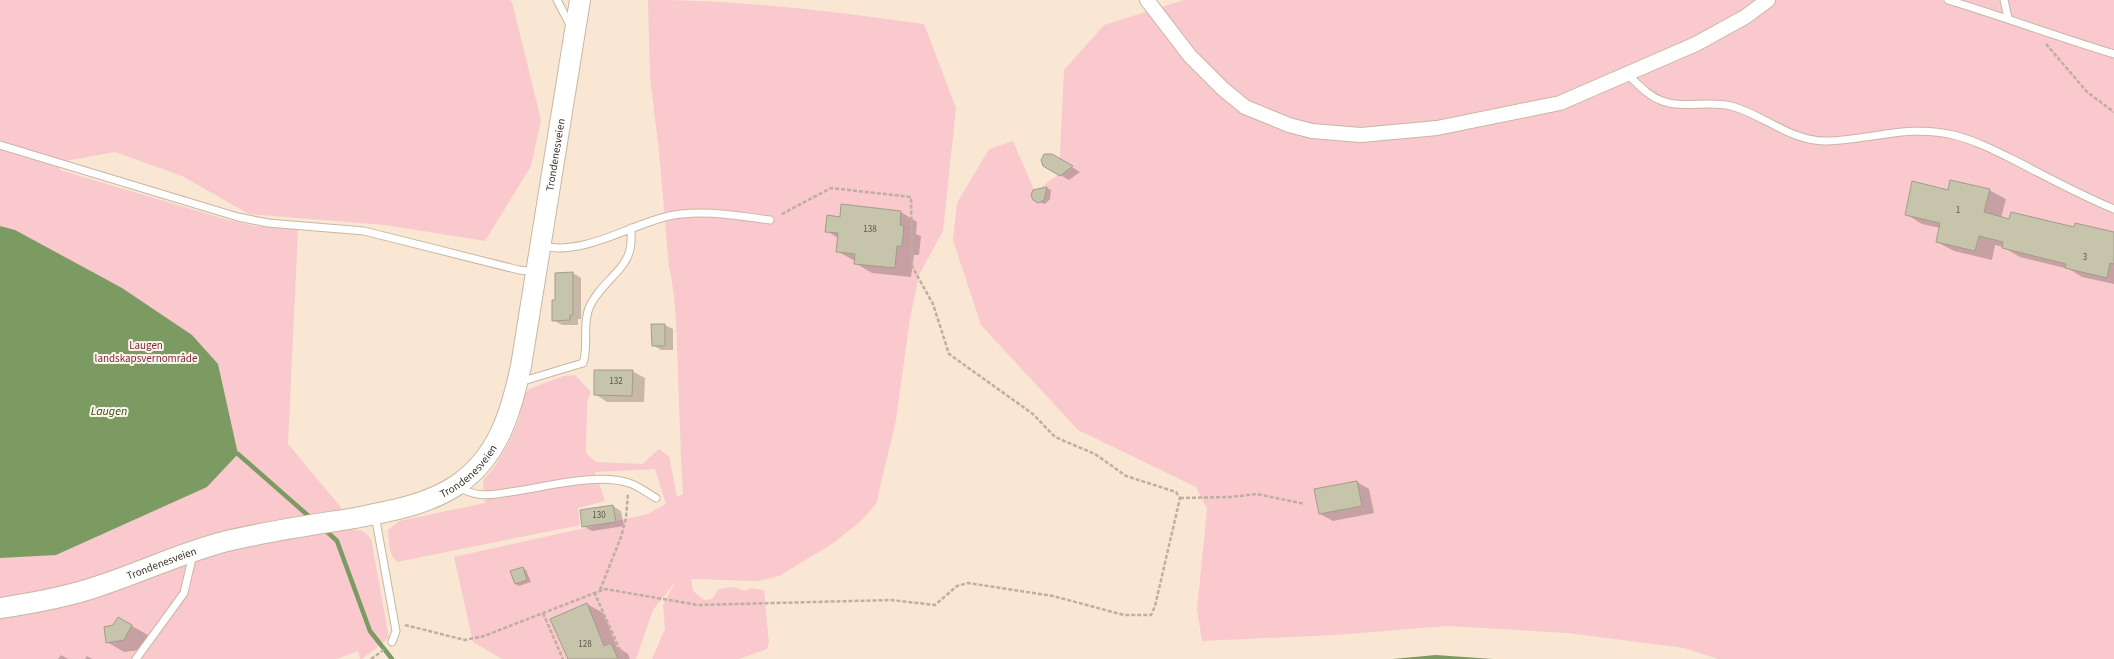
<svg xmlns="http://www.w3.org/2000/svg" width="2114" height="659" font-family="'Source Sans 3',sans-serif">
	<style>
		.green { fill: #f9c9ce }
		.water { fill: #7c9b63 }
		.shadow { fill: #0003 }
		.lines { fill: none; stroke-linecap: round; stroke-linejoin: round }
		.stream { stroke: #7c9b63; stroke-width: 4.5 }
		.building { fill: #c7c4ac; stroke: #a19e87 }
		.service-casing { stroke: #c8b7a3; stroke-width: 9 }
		.minor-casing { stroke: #c8b7a3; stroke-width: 16 }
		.secondary-casing { stroke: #c8b7a3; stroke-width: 22 }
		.path { stroke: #beaf9f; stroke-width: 2.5; stroke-dasharray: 4 2; stroke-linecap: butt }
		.service { stroke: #fff; stroke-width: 7 }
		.minor { stroke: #fff; stroke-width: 14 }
		.secondary { stroke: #fff; stroke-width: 20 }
		.labels { text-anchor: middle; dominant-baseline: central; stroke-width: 4; stroke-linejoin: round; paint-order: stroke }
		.number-label { font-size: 9px; fill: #5d574b }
		.street-label { font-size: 11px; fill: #3a332b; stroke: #fef6ee }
		.park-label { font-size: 11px; fill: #7c2939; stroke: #fef6ee }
		.water-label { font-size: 12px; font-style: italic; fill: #2b480a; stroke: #fef6ee }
	</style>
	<rect width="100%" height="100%" fill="#f9e7d3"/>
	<path class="green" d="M0 0H510L512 2 541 120 531 166 485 241 385 225 249 214 182 176 115 152 65 161 60 170 225 219 255 226 298 229 288 444 340 506 346 530C358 529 363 529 371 539L389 638 362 659H360L358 651 337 659H0Z
		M648 0C741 0 832 11 924 24L956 108 943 231 919 275 910 318 896 420 876 504 860 522 832 544 779 576 758 581 691 579 693 591 704 600 712 599 719 589 734 587 745 591 751 588 764 590 769 643 767 649 739 659H652L665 629 663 605 676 581 653 610 636 659H502L473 642 454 557 648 514 666 504 655 469 595 472 605 501 578 508 580 525 397 562C388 553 389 542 388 530L399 521 485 503 483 480 495 466 509 442 519 419 524 395 529 389 563 376 575 375 591 392 587 402 586 453 596 462 642 464 659 449 669 456 677 497 683 494C680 445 679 396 677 346 676 319 675 293 669 267L659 152 650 77Z
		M1184 0H2114V659H1718L1684 648 1568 633 1447 626 1335 635 1202 641 1197 609 1207 509 1196 487 1078 430 981 325 953 240 957 203 989 149 1013 141 1035 192 1059 174 1064 70 1104 25Z"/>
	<path class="water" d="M0 226 15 230 122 288 192 335 218 364 238 454 207 487 56 555 0 558Z
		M1436 655 1493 659H1392Z"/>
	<path class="shadow" d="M1052 155 1080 172 1069 180 1044 166Z
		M1047 188 1051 190 1050 199 1045 204 1038 202 1032 193 1036 189Z
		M1989 190 2006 199 2001 218 2114 233V284L2082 277 2069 269 2020 257 2003 247 1995 245 1992 260 1954 251 1937 242 1940 228 1922 224 1906 214 1949 191Z
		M842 205 901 212 917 222 916 234 921 236 919 255H914L911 277 872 273 855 263V261L837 251 838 238 827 231 840 218Z
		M573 273 581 278V319H578V325H562L553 320 556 301Z
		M665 325 673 329V350H661L653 345Z
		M632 371 645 378 644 402H607L595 394Z
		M1357 482 1369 489 1374 513 1333 521 1320 514Z
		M613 506 621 511 624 526 592 531 583 526 581 511Z
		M523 568 526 570 531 582 519 586 515 584Z
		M587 604 603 613 617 647 628 654 630 659H569Z
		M118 618 148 635 140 650 124 652 107 642Z
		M61 655 68 659H58Z
		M87 656 92 659H85Z"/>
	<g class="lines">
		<path class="stream" d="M238 454 312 519
			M324 529 337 541 370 631 392 659"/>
	</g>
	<path class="building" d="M1044 154H1052L1073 166 1060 176 1043 166 1041 160Z
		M1950 180 1990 189 1984 212 2009 219 2011 212 2074 227 2075 223 2114 232V264L2110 263 2107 278 2065 268 2066 264 2002 248 2003 242 1979 236 1975 251 1936 242 1940 223 1905 215 1912 181 1948 190Z
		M1047 187 1044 200 1038 203 1033 200 1031 195 1033 190Z
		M841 204 901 211 900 225 904 226 902 246H897L895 268 854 264 855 254 836 252 838 233 825 232 827 215 840 217Z
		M573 272V315H570V320L552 321V300H555V273Z
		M651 324H665V346H652Z
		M594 370H633L632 396 594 395Z
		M1357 481 1362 506 1319 514 1314 489Z
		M613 505 616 522 582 527 580 510Z
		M523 567 527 580 515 584 510 571Z
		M587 603 604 646 611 643 618 659H568L550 619Z
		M118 617 132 625 124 640 106 643 104 627 113 625Z"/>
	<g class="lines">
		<defs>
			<path id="service" d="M557 0 571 27
				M1948 0C2004 17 2058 37 2114 54
				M2004 0 2008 18
				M1627 74C1638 84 1648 96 1662 101 1684 109 1709 100 1731 106 1765 115 1791 142 1827 141 1869 140 1910 124 1953 135 1974 140 1994 150 2014 160 2047 177 2080 195 2114 209
				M0 145 238 217 268 223 364 231 519 270 536 272
				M542 246C584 256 629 225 669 216 702 209 737 216 770 220
				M520 382 583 363C589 346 582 326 589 308 598 286 623 272 629 253 632 245 631 237 631 228
				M458 486C477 500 496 494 517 491 549 486 598 473 629 483 639 486 647 493 656 498
				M375 515 396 631 392 642
				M136 659 184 593 193 554"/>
			<path id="minor" d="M1147 0 1190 56 1223 89 1245 107 1289 125 1312 131 1361 135 1437 128 1560 103 1696 44 1745 17 1768 0"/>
			<g id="secondary">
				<path id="s1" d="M0 608C34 603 67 597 99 586 142 572 183 552 227 541 269 531 312 525 355 518 390 511 427 505 457 485 498 457 511 413 521 366L580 0"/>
			</g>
		</defs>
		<use href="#service" class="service-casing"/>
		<use href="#minor" class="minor-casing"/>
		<use href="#secondary" class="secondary-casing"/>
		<path class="path" d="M2046 44 2087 92 2114 112
			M1180 498 1230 497 1257 494 1305 504
			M600 590 621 537 626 518 628 493
			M594 592 624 659
			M543 613 563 659
			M405 625 465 640 484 636 605 589 698 605 891 600 935 605 957 586 968 583 1053 596 1124 615H1151L1155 606 1180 498 1176 492 1126 476 1095 454 1055 437 1033 414 949 354 933 304 912 266 911 197 831 188 780 215
			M371 659 385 649"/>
		<use href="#service" class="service"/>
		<use href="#minor" class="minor"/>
		<use href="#secondary" class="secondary"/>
	</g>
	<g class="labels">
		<g class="number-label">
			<text x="1958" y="210">1</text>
			<text x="870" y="229">138</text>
			<text x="2085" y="257">3</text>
			<text x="616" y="381">132</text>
			<text x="599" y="515">130</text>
			<text x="585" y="644">128</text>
		</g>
		<g class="street-label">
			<text stroke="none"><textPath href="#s1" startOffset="828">Trondenesveien</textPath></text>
			<text stroke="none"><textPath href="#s1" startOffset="493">Trondenesveien</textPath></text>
			<text stroke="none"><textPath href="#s1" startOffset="168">Trondenesveien</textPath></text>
		</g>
		<g class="park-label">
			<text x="146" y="345">Laugen<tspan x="146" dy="13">landskapsvernområde</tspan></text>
		</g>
		<g class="water-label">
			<text x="109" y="411">Laugen</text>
		</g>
	</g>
</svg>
